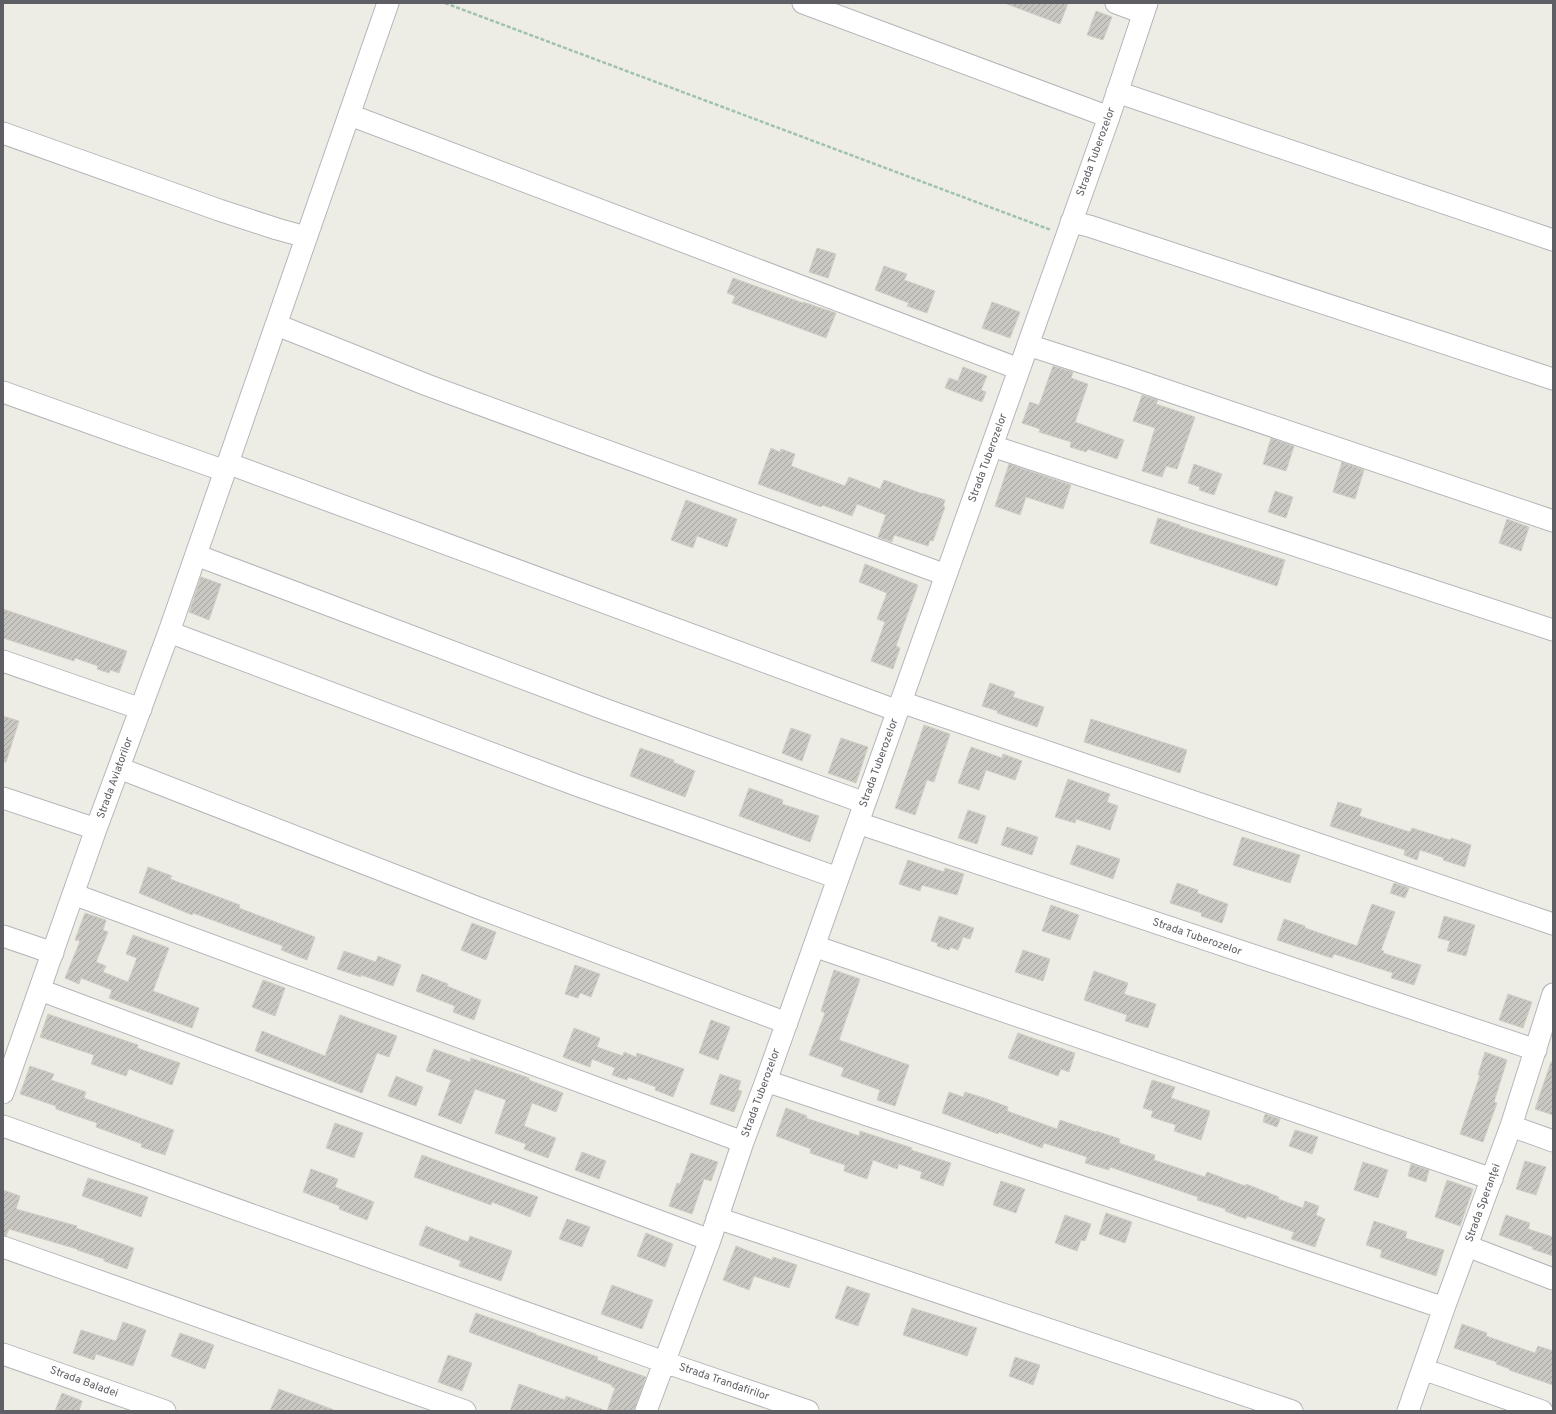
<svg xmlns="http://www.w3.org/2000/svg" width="1556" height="1414" font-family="Overpass,sans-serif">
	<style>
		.building { fill: url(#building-hatch); stroke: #d1cfc4 }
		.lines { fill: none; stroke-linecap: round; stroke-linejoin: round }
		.minor-casing { stroke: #b5b6ba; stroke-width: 23 }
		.path { stroke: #9ec2ae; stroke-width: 2.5; stroke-dasharray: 4 2; stroke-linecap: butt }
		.minor { stroke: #fff; stroke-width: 21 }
		.labels { text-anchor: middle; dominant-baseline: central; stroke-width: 4; stroke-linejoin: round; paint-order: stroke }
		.street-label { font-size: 11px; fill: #5d5f64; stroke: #fff }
	</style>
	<defs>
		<pattern id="building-hatch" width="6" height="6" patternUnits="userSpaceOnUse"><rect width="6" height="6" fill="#c9c7c2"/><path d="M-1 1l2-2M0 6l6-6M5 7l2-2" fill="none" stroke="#a6a5a1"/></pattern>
	</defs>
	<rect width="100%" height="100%" fill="#edede5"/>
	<path class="building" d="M1007 3H1068L1060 24 1007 4Z
		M1096 11 1112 17 1103 40 1087 35Z
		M817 248 836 254 828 278 809 272Z
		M884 266 907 274 904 280 935 291 927 313 907 306 909 303 875 290Z
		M733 278 803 303V302L836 313 826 338 732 303 735 296 727 293Z
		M992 302 1020 312 1010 338 982 328Z
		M1053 366 1073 372 1071 378 1088 384 1075 422 1124 440 1117 459 1088 449 1086 452 1070 447 1071 442 1039 432 1040 429 1022 423 1030 402 1039 405Z
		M963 367 987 376 981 390 986 392 982 402 945 388 949 378 958 381Z
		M1142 395 1158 400 1156 404 1195 417 1177 469 1166 466 1162 477 1142 471 1155 428 1133 421Z
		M1271 438 1294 446 1286 471 1263 464Z
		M771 448 780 452 781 449 795 454 791 466 845 486 849 477 880 489 884 480 923 494V493L945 500 943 506 945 507 933 541 930 540 928 546 894 535 892 542 878 537 886 515 857 504 852 516 822 505 821 507 758 484Z
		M1342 462 1364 470 1355 499 1333 492Z
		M1009 464 1071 485 1063 509 1026 497 1020 515 995 506Z
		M1194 464 1222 474 1214 495 1199 490 1200 487 1188 483Z
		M1275 491 1293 497 1286 518 1268 512Z
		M686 500 737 519 727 547 697 536 693 548 671 540Z
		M1158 518 1180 525V526L1285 560 1277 586 1150 543Z
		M1507 519 1529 527 1521 551 1499 543Z
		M865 564 918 585 896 646 900 648 893 669 871 661 885 622 877 619 887 593 859 582Z
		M201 577 221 584 209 620 189 612Z
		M3 609 127 651 119 673 110 670 109 673 97 669 98 666 75 658 74 661 3 638Z
		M990 683 1015 692 1013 697 1044 707 1037 727 997 713 998 711 982 706Z
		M3 716 19 721 6 762H3Z
		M1091 719 1187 750 1180 773 1084 742Z
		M924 725 950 734 934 782 927 780 915 815 895 808Z
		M791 728 811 735 802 761 782 753Z
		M841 738 868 747 856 783 828 773Z
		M971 747 1002 758 1003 754 1022 761 1015 780 986 770 979 790 958 783Z
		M640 748 674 760 673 762 695 771 685 797 630 776Z
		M1068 779 1110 794 1107 802 1118 806 1110 830 1076 819 1075 823 1055 817Z
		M749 788 783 800 782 804 819 816 810 842 739 816Z
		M1338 802 1362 809 1359 816 1410 832 1412 828 1450 840 1451 838 1471 845 1465 867 1443 860 1444 858 1420 850 1417 860 1404 855 1405 850 1330 826Z
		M968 810 986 816 977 844 958 838Z
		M1007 827 1038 837 1032 855 1001 845Z
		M1242 837 1300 855 1290 883 1233 865Z
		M1077 845 1120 859 1113 879 1070 864Z
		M908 860 944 872 945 868 964 874 957 895 922 885 920 891 899 884Z
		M148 867 172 876 170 879 240 905 239 908 315 937 307 960 281 950 283 946 193 913 192 915 139 893Z
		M1177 883 1198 890 1197 893 1228 904 1222 923 1201 916 1202 913 1170 903Z
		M1394 883 1409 888 1405 898 1390 893Z
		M1372 904 1395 912 1381 950 1384 951 1383 953 1421 965 1414 985 1391 978 1393 973 1334 954 1332 958 1277 940 1284 919 1305 926V928L1357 946Z
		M1051 905 1079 915 1070 940 1042 931Z
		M85 913 106 920 103 930 108 932 96 962 106 966 103 972 128 982 137 958 126 954 133 935 169 948 153 991 199 1008 192 1028 109 998 112 990 81 978 79 984 65 978 80 941 75 940Z
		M939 916 974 928 970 939 963 937 958 950 950 947 949 950 937 946 938 943 931 941Z
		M1444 916 1475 925 1466 956 1447 951 1450 941 1438 938Z
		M472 923 496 932 486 960 461 950Z
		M1023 950 1050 959 1043 981 1015 972Z
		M344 951 376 962 378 956 401 965 393 986 361 975V977L337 969Z
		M575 965 600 974 591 997 580 993 578 998 565 994Z
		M834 970 860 979 839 1040 909 1065 895 1106 877 1100 880 1090 841 1076 844 1068 809 1055 825 1013 821 1011Z
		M1094 971 1128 983 1124 994 1156 1004 1148 1028 1125 1021 1127 1015 1084 1000Z
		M422 974 448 984 447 986 481 1000 474 1020 453 1012 455 1006 416 991Z
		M263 980 285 988 275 1016 252 1007Z
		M1508 994 1532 1002 1523 1028 1499 1020Z
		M48 1014 138 1045 137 1048 180 1063 172 1085 129 1069 126 1076 91 1064 94 1055 40 1037Z
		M340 1015 397 1036 389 1057 377 1053 362 1093 255 1051 262 1031 325 1056Z
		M711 1020 730 1027 718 1060 699 1053Z
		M574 1028 600 1038 597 1047 623 1056 624 1052 636 1057 637 1053 684 1069 673 1097 655 1090 656 1087 628 1077 627 1080 612 1075 615 1068 592 1059 590 1067 563 1057Z
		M1018 1033 1075 1053 1069 1072 1061 1069 1058 1076 1008 1058Z
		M434 1049 470 1062 471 1058 529 1078V1080L563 1093 556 1112 532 1103 524 1126 556 1138 548 1158 524 1149 526 1144 495 1133 506 1100 475 1089 461 1124 438 1115 451 1080 426 1071Z
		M1485 1052 1507 1060 1494 1102 1497 1103 1483 1142 1460 1134 1480 1075H1478Z
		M1551 1062H1553V1115L1535 1109Z
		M30 1066 54 1074 51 1080 86 1092 84 1098 174 1130 165 1155 141 1147 142 1144 96 1127 97 1123 56 1109V1106L20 1094Z
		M720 1074 741 1081 738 1090 742 1091 734 1112 710 1104Z
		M396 1076 423 1087 416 1106 388 1096Z
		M1152 1080 1175 1087 1171 1098 1210 1111 1201 1140 1174 1131 1176 1125 1151 1117 1153 1111 1143 1108Z
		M949 1092 963 1097 965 1092 987 1099 1008 1107 1007 1111 1057 1129 1060 1120 1096 1132V1131L1120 1139 1119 1143 1155 1155 1154 1160 1205 1177 1207 1172 1245 1186 1246 1184 1279 1197 1278 1199 1303 1208 1305 1201 1319 1206 1316 1215 1325 1219 1315 1247 1291 1239 1294 1232 1247 1216 1246 1219 1225 1211 1226 1209 1197 1200 1198 1197 1110 1167 1109 1170 1085 1163 1087 1157 1044 1143 1042 1148 999 1132 998 1134 942 1113Z
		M786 1108 807 1116 806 1118 859 1136 860 1131 912 1148 911 1150 951 1163 943 1186 920 1178 922 1172 899 1164 897 1169 873 1160 867 1179 844 1171 845 1165 810 1153 811 1149 776 1136Z
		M1265 1114 1280 1119 1277 1127 1263 1122Z
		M335 1123 363 1133 354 1158 326 1148Z
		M1295 1130 1318 1137 1312 1154 1289 1146Z
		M582 1152 606 1161 599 1179 575 1170Z
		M691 1153 718 1162 711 1181 704 1179 692 1214 669 1206 677 1183 680 1184Z
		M422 1155 538 1197 530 1217 492 1202 491 1205 414 1177Z
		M1525 1161 1546 1167 1536 1195 1516 1189Z
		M1363 1162 1388 1170 1378 1198 1354 1190Z
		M1411 1164 1429 1170 1426 1182 1408 1176Z
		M311 1169 338 1179 335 1187 374 1202 367 1220 339 1209 340 1206 303 1192Z
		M88 1178 148 1197 141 1217 82 1196Z
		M1447 1180 1473 1189 1460 1226 1435 1217Z
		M1001 1181 1025 1189 1016 1213 993 1205Z
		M3 1190 20 1196 16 1209 77 1226 76 1228 134 1248 127 1269 104 1261V1259L77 1250V1249L9 1229 6 1236 3 1235Z
		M1106 1213 1132 1222 1125 1243 1099 1234Z
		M1065 1215 1091 1224 1085 1241 1081 1240 1077 1251 1055 1243Z
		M1506 1215 1530 1223 1528 1229 1553 1237V1256L1532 1249 1533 1247 1499 1235Z
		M567 1219 590 1227 582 1247 559 1239Z
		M1374 1221 1407 1232 1405 1238 1444 1250 1436 1276 1380 1257 1382 1250 1366 1245Z
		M426 1226 468 1242 470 1236 512 1251 501 1281 459 1266 461 1261 419 1245Z
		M646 1233 673 1244 665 1267 637 1256Z
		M736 1246 772 1260 773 1257 797 1265 789 1288 754 1276 749 1290 723 1280Z
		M612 1285 653 1300 642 1329 601 1314Z
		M847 1286 870 1294 858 1326 835 1318Z
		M912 1308 977 1328 967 1356 903 1335Z
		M476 1313 536 1334V1335L598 1357 597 1360 646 1377 634 1411H607L615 1388 612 1387V1385L469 1332Z
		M123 1322 146 1330 133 1366 96 1354 94 1360 73 1353 81 1330 116 1341Z
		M1462 1324 1487 1333 1486 1336 1535 1353 1538 1346 1553 1351V1385L1509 1370 1510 1369 1496 1364 1497 1362 1454 1348Z
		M180 1333 214 1345 205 1369 171 1356Z
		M448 1355 472 1363 462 1391 438 1382Z
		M1015 1357 1040 1365 1033 1385 1009 1376Z
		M519 1384 565 1400 566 1396 604 1410V1411H510Z
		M279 1389 334 1410V1411H270Z
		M62 1393 82 1401 79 1411H55Z"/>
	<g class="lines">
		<defs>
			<path id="minor" d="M803 3 1109 117
				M1116 3 1143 13
				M1117 92 1553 240
				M350 115 1019 369
				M3 133 219 210 277 229 306 237
				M1071 222 1089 226 1553 379
				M277 325 427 385 946 575
				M1028 345 1124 376 1553 521
				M3 392 225 471
				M992 446 1553 630
				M227 463 898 711
				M196 555 604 709 865 803
				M169 632 576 785 838 878
				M3 661 141 709
				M901 702 1553 924
				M119 768 476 907 787 1023
				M3 798 96 829
				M858 823 1536 1050
				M73 894 743 1142
				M3 936 53 953
				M814 946 1492 1179
				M40 990 710 1240
				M766 1081 1444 1308
				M3 1093 96 829 169 632 388 3
				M3 1126 664 1362 808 1411
				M1511 1126 1553 1141
				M717 1218 1292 1411
				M1467 1246 1553 1279
				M3 1247 465 1411
				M3 1354 165 1411
				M1423 1369 1542 1411
				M646 1411 710 1240 743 1142 766 1081 1109 117 1147 3
				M1408 1411 1444 1308 1511 1126 1553 994"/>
		</defs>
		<use href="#minor" class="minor-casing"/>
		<path class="path" d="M445 3 1051 230"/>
		<use href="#minor" class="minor"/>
	</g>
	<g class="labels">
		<g class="street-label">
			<text transform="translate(1096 152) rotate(-70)">Strada Tuberozelor</text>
			<text transform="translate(988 458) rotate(-70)">Strada Tuberozelor</text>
			<text transform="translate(879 763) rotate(-70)">Strada Tuberozelor</text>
			<text transform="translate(115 778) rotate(-70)">Strada Aviatorilor</text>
			<text transform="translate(1197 937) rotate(19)">Strada Tuberozelor</text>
			<text transform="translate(761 1093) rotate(-70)">Strada Tuberozelor</text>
			<text transform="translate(1483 1203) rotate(-70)">Strada Speranței</text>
			<text transform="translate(84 1382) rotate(20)">Strada Baladei</text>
			<text transform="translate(724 1382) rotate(19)">Strada Trandafirilor</text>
		</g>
	</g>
	<rect width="1556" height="1414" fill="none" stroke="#5d5f64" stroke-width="8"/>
</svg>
